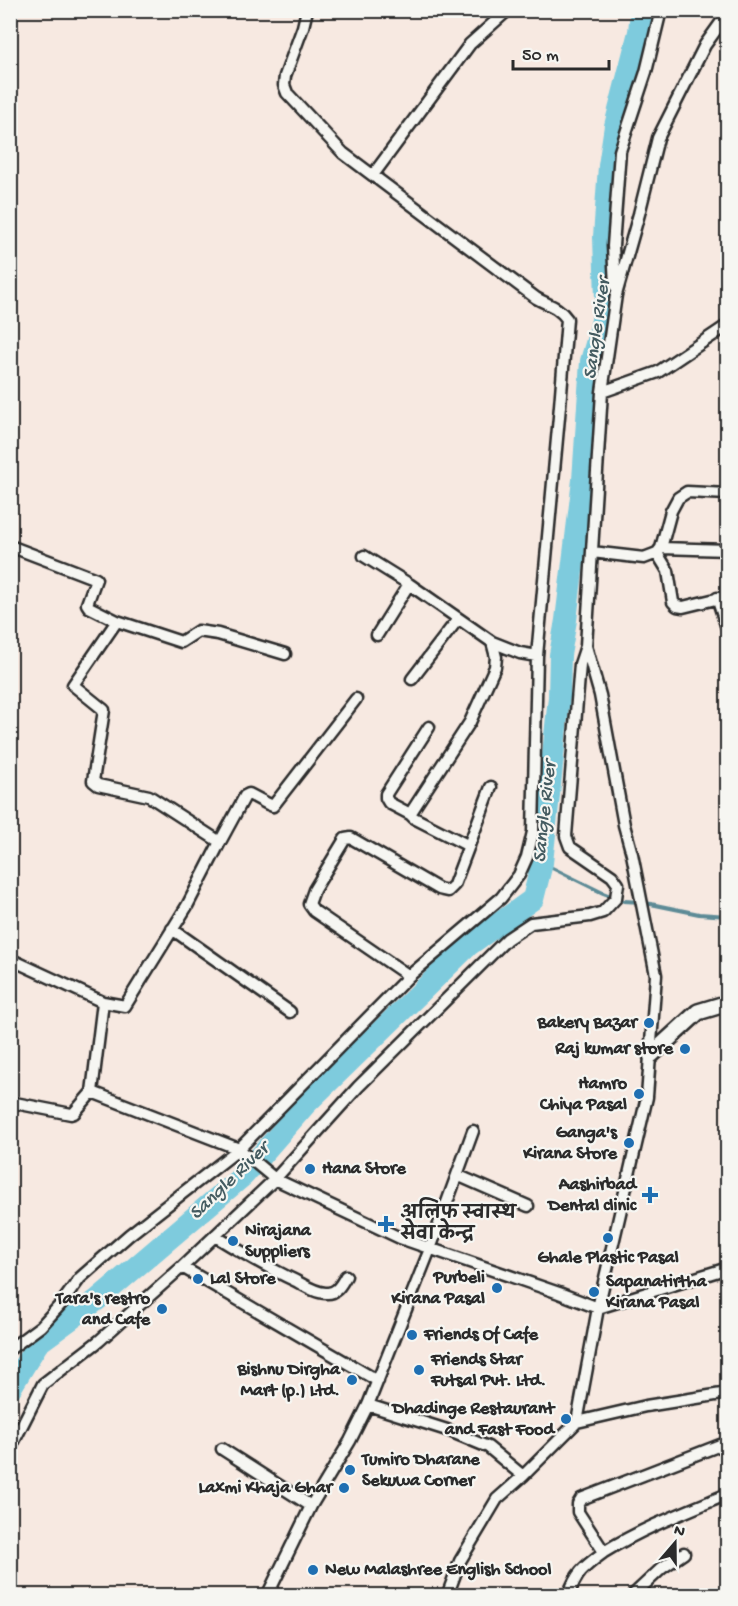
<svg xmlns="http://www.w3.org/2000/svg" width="738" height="1606" font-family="'Gochi Hand','Playpen Sans Deva',sans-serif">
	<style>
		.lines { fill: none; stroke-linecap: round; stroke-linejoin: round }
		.stream { stroke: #5d8b96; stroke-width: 4 }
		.river { stroke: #7ecbdd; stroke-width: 22 }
		.street-casing { stroke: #2b2b2b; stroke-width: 15 }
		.secondary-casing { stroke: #2b2b2b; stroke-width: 20 }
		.street { stroke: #f6f6f2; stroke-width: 10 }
		.secondary { stroke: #f6f6f2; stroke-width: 15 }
		.poi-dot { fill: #1f6fb2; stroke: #f6f6f2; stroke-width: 2 }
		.labels { text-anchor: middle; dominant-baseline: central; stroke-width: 4.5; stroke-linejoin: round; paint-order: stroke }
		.poi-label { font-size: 18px; font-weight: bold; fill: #2b2b2b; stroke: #f6f6f2; text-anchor: end }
		.water-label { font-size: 20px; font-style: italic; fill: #445b60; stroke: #f6f6f2 }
	</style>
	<rect width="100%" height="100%" fill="#f7e9e1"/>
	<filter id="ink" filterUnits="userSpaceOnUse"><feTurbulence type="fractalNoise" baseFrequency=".0167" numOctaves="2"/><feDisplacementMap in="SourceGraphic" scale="12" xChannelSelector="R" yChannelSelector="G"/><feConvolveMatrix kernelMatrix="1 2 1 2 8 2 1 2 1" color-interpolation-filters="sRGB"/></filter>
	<g filter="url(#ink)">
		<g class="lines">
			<path class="stream" d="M542 863 603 893 624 901 641 902 699 914 728 916"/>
			<path class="river" d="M10 1389 38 1343 97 1300 244 1175 305 1105 469 945 533 899 542 863 559 697 560 655 566 620 583 480 591 361 600 330 606 299 604 237 609 166 615 126 639 32 641 10"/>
			<defs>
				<path id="street" d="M373 175 470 44 508 10
					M615 286 613 246 620 151 646 72 661 10
					M602 392 658 372 728 325
					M10 546 96 579 87 604 89 607 117 621 73 685 104 710 93 781 98 785 149 796 220 842 187 906 125 1006 103 1002 92 1092 74 1113 71 1114 10 1102
					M661 548 728 550
					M592 552 644 558 657 553 661 548 671 511 678 498 687 492 728 494
					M657 553 668 571 673 602 677 606 683 607 728 596
					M364 556 409 584 492 642 520 653 537 656
					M717 598 728 631
					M117 621 181 642 198 631 218 634 285 654
					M377 635 409 584
					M412 679 458 619
					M410 814 389 803 386 798V794L429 727
					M220 842 245 796 249 794 268 804 273 806 356 699
					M469 846 414 818 410 814 470 722 495 667 496 657 492 642
					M172 929 290 1012
					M10 959 103 1002
					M409 976 314 911 309 904 314 890 345 839 351 838 439 889 448 891 454 885 491 787
					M92 1092 239 1149 275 1179 400 1238 559 1293 598 1308 728 1268
					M457 1175 528 1206
					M215 1236C241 1252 268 1268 296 1281 305 1286 316 1293 326 1293 337 1294 341 1284 346 1276
					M182 1267 378 1381
					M10 1349 41 1326 61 1304 80 1278 129 1235 239 1149 409 976 501 898 519 875 527 857 533 832 537 656 560 406 567 319C559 307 548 305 536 298L343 153 287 93 284 85 285 76 303 27 307 10
					M368 1405 447 1430 488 1447 523 1476
					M577 1422 646 1406 728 1393
					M10 1449 43 1384 99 1341 182 1267 275 1179 358 1087 507 939 531 923 590 916 603 912 616 898 618 884 612 876 570 847 566 836 580 664 586 646
					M222 1449 311 1506
					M604 1552C643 1528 685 1512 728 1494
					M267 1596 311 1506 350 1441 368 1405 430 1249 473 1131
					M447 1596 460 1561 497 1499 523 1476 577 1422 598 1308 647 1097 656 975 632 854 624 825 600 695 586 646 602 392 616 295 639 214 658 138 705 45 728 13
					M568 1596C577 1571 584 1567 604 1552L578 1512V1504L581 1499 728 1442
					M632 1596 662 1568 684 1553"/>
				<path id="secondary" d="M651 1055 698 1012 728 1003"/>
			</defs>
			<use href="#street" class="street-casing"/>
			<use href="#secondary" class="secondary-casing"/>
			<use href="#street" class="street"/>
			<use href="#secondary" class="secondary"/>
		</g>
	</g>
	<g class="poi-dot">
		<circle cx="649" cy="1023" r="6"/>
		<circle cx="685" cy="1049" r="6"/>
		<circle cx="639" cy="1094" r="6"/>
		<circle cx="629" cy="1143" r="6"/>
		<circle cx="310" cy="1169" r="6"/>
		<path d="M647 1186h6v6h6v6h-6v6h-6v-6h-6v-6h6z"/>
		<path d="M383 1215h6v6h6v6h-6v6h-6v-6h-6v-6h6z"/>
		<circle cx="608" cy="1238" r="6"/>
		<circle cx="233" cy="1241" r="6"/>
		<circle cx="198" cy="1279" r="6"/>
		<circle cx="497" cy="1288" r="6"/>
		<circle cx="594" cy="1292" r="6"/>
		<circle cx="162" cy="1309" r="6"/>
		<circle cx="412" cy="1335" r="6"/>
		<circle cx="419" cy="1370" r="6"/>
		<circle cx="352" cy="1380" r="6"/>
		<circle cx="566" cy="1419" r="6"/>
		<circle cx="350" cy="1470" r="6"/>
		<circle cx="344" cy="1488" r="6"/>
		<circle cx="313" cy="1570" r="6"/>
	</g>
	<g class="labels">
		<g class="poi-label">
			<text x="637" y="1023">Bakery Bazar</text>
			<text x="673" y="1049">Raj kumar store</text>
			<text x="627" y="1084">Hamro<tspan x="627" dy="21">Chiya Pasal</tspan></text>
			<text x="617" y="1133">Ganga's<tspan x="617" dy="21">Kirana Store</tspan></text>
			<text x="322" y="1169" text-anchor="start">Hana Store</text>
			<text x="636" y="1185">Aashirbad<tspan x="636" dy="21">Dental clinic</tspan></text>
			<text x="400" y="1214" text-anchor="start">अलिफ स्वास्थ<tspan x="400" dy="21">सेवा केन्द्र</tspan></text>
			<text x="245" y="1231" text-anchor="start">Nirajana<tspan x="245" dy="21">Suppliers</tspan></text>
			<text x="608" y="1258" text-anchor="middle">Ghale Plastic Pasal</text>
			<text x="485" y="1278">Purbeli<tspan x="485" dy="21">Kirana Pasal</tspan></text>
			<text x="210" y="1279" text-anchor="start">Lal Store</text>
			<text x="606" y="1282" text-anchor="start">Sapanatirtha<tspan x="606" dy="21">Kirana Pasal</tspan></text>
			<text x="150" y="1299">Tara's restro<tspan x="150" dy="21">and Cafe</tspan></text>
			<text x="424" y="1335" text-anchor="start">Friends Of Cafe</text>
			<text x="431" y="1360" text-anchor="start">Friends Star<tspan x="431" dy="21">Futsal Pvt. Ltd.</tspan></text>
			<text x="340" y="1370">Bishnu Dirgha<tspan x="340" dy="21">Mart (p.) Ltd.</tspan></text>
			<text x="554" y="1409">Dhadinge Restaurant<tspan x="554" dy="21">and Fast Food</tspan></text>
			<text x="362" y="1460" text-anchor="start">Tumiro Dharane<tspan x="362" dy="21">Sekuwa Corner</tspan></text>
			<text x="332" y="1488">Laxmi Khaja Ghar</text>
			<text x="325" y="1570" text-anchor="start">New Malashree English School</text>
		</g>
		<g class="water-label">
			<text transform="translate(598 329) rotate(-82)">Sangle River</text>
			<text transform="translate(546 812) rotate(-84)">Sangle River</text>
			<text transform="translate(230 1182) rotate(-44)">Sangle River</text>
		</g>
	</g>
	<rect width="738" height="1606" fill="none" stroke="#f6f6f2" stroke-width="36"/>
	<rect x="18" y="18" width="702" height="1570" fill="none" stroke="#2b2b2b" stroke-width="2" filter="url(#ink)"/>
	<g transform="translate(675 1543) rotate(20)" stroke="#f6f6f2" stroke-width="4.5" paint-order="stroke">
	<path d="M0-4.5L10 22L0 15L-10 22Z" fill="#2b2b2b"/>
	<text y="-9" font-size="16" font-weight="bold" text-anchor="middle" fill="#2b2b2b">N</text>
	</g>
	<path d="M513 60v9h96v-9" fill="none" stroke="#2b2b2b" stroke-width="3"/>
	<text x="522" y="60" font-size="18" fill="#2b2b2b" stroke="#f6f6f2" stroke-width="4.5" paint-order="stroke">50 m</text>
</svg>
